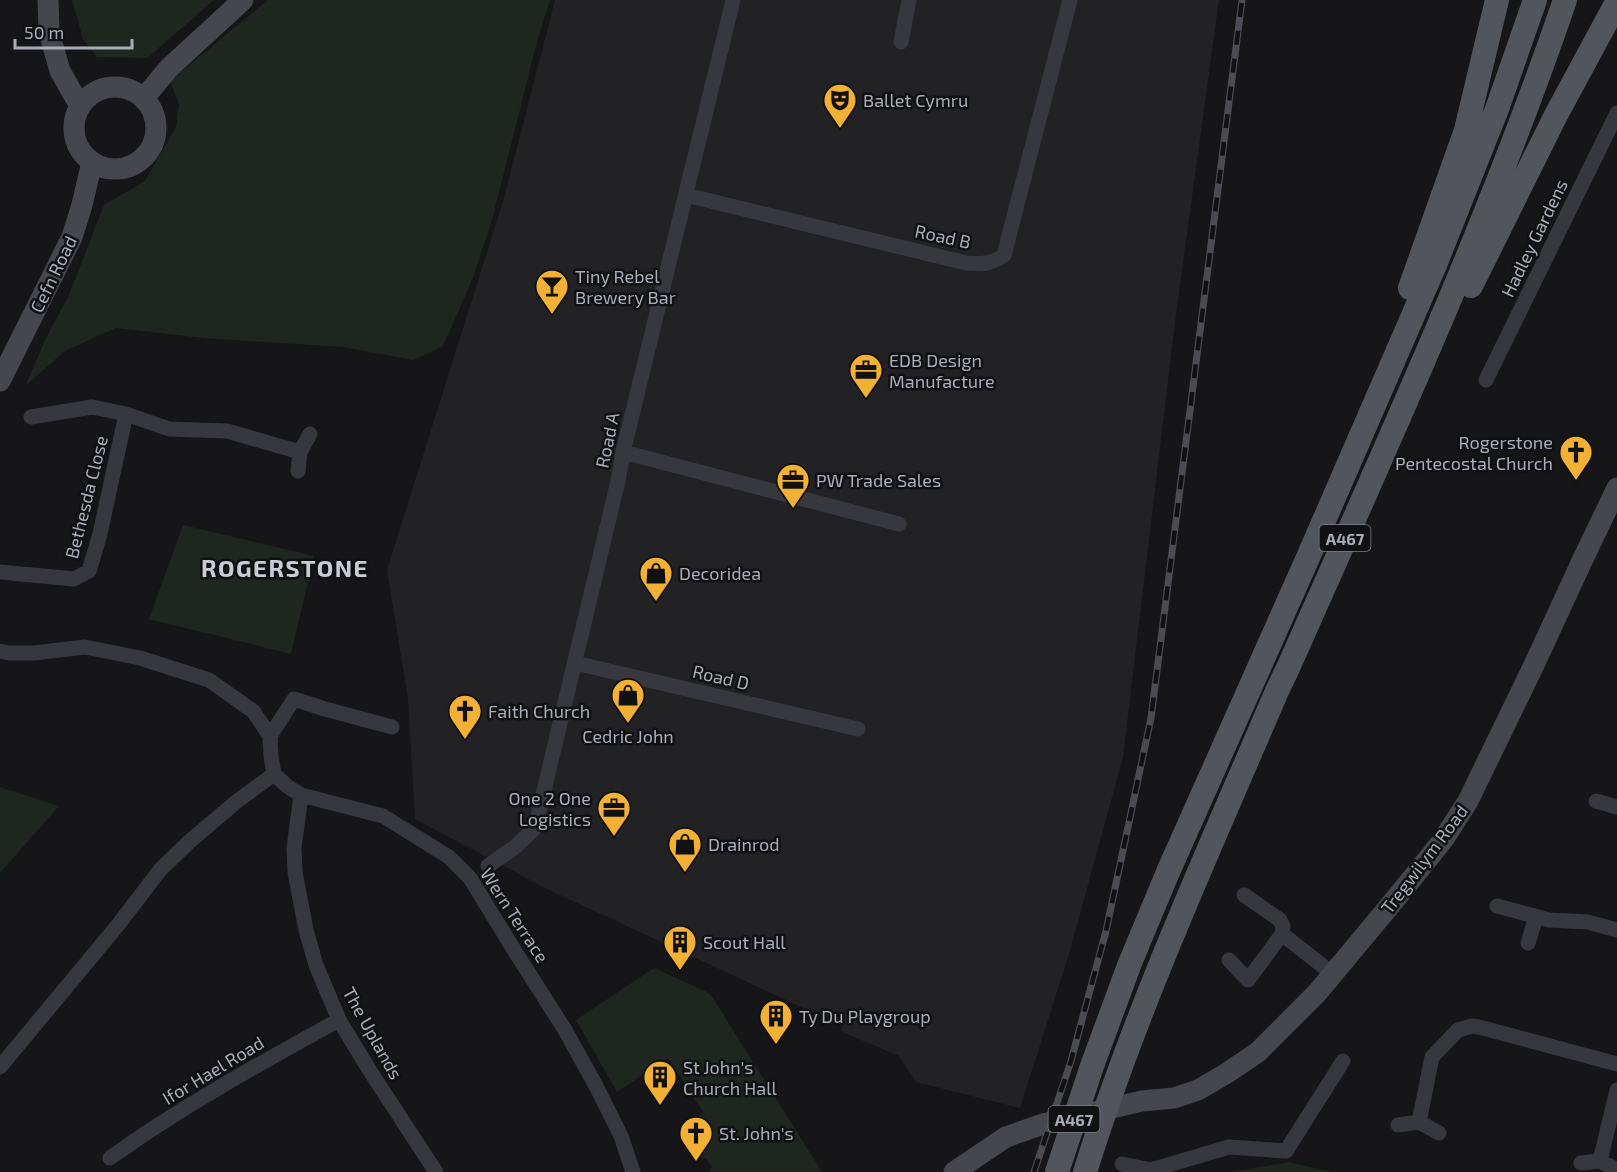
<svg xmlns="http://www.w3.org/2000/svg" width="1617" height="1172" font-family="'Exo 2',sans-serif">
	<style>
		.built { fill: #222225 }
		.green { fill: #1e261f }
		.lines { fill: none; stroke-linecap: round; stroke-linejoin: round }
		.street { stroke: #37383d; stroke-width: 15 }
		.secondary { stroke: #45474d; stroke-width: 21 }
		.primary { stroke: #53555c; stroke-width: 24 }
		.rail-casing { stroke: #4a4c52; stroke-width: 7 }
		.rail { stroke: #111113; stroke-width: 4.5; stroke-dasharray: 14; stroke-linecap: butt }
		.labels { text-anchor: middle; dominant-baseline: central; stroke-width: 5; stroke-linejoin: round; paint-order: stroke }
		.shield { fill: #111113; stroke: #7b7e86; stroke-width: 1.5 }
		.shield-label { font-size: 16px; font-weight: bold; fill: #a8adb8 }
		.poi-label { font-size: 18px; fill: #a8adb8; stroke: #111113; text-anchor: start }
		.street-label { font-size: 18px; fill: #a8adb8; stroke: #111113 }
		.district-label { font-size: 24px; font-weight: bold; letter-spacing: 1.5px; fill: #c9ccd4; stroke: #111113 }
	</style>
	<rect width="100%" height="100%" fill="#161618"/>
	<path class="built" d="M555 0H1219L1176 314 1123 757 1069 954 1020 1108 916 1082 899 1056 842 1032V1026L545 888 415 819 408 699 387 570 504 198Z"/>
	<path class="green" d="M72 0H214L147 58 97 57 83 39Z
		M268 0H550L538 38 493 216 473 278 443 346 413 360 343 347 203 338 116 328 65 351 26 385 45 340 69 295 104 205 145 181 176 127 179 104 170 81Z
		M183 525 314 556 291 654 149 619Z
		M0 787 59 806 0 873Z
		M654 968 705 991 711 995 822 1172H711L709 1170 712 1167 706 1158 702 1159 681 1128 703 1112 668 1058 617 1092 576 1020Z
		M1289 1162 1332 1172H1230Z"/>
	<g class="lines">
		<path class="street" d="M901 42 909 0
			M686 195 966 263C982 264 990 265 1004 255L1070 0
			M1486 380 1617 113
			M31 417 92 407 126 414 169 429 227 431 300 452
			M623 452 899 524
			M298 471 300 452 310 434
			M0 572 74 579 89 571 100 534 126 414
			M0 651 10 653H34L85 647 140 658 209 680 253 711 270 736 271 756 274 774
			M575 663 858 729
			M270 736 294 699 325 709 392 727
			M274 774 287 786 301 795 383 816 449 857 470 878 516 953 565 1030 596 1086 621 1136 633 1172
			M301 795 294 848 295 872 306 930 316 965 339 1020 370 1071 436 1172
			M1596 801 1617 807
			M488 866 515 847 535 828 618 481 623 452 733 0
			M1244 895 1280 920 1283 926 1282 934
			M1497 906 1549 920 1588 922 1617 930
			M1528 943 1536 917
			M1229 960 1248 980 1282 934 1333 974
			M0 1067 118 925 160 870 190 841 236 802 274 774
			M1419 1122 1432 1057 1458 1030 1472 1026 1479 1027 1617 1064
			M1398 1125 1419 1122 1439 1133
			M110 1158C182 1106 261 1063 339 1020
			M1600 1161 1617 1090
			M1581 1163 1600 1161 1617 1170
			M1122 1164 1151 1170 1229 1147 1286 1151 1343 1061"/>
		<path class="secondary" d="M48 0 49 32 60 71 80 106
			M74 128a41 41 0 1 1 82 0a41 41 0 1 1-82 0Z
			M144 98 169 68 243 0
			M0 381 72 237 82 205 92 162
			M954 1172 1006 1137 1043 1124 1142 1101 1174 1098 1198 1090 1227 1073 1258 1052 1317 993 1397 897 1443 840 1468 801 1534 665 1582 561 1617 488"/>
		<path class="primary" d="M1471 286 1556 115 1617 2
			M1410 288 1466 130 1497 0
			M1057 1172 1092 1066 1130 963 1168 872 1306 562 1435 265 1497 109 1535 0
			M1085 1172C1137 1006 1209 850 1277 691L1288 668C1386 447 1487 228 1565 0"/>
		<defs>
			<path id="rail" d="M1034 1172 1071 1061 1106 931 1151 718 1242 0"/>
		</defs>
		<use href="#rail" class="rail-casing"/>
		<use href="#rail" class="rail"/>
	</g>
	<defs>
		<symbol id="theatre-pin" viewBox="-11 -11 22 30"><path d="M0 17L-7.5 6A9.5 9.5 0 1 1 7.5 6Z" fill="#f2b134" stroke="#111113"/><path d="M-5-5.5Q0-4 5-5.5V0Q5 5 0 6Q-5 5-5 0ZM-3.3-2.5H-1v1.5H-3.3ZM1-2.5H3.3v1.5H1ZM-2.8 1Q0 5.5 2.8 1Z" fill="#111"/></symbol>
		<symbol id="bar-pin" viewBox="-11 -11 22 30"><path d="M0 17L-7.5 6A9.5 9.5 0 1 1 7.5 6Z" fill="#f2b134" stroke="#111113"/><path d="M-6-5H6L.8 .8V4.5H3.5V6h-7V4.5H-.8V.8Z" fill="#111"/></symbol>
		<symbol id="office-pin" viewBox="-11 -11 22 30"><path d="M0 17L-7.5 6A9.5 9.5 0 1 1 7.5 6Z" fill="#f2b134" stroke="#111113"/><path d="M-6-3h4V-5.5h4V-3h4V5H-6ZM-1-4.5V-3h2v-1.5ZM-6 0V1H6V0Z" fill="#111"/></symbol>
		<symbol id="church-pin" viewBox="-11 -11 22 30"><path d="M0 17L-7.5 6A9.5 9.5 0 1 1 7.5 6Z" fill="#f2b134" stroke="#111113"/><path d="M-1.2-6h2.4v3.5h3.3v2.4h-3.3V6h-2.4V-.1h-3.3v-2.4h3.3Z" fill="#111"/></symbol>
		<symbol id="shop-pin" viewBox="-11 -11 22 30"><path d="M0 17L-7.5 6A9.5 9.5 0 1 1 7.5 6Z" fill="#f2b134" stroke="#111113"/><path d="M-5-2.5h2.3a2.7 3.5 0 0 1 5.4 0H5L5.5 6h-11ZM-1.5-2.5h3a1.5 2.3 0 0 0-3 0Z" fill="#111"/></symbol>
		<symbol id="building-pin" viewBox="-11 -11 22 30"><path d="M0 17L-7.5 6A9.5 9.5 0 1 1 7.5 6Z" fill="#f2b134" stroke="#111113"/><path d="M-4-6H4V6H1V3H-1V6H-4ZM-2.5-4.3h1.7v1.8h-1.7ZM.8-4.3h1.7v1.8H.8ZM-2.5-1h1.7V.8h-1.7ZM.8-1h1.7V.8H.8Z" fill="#111"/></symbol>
	</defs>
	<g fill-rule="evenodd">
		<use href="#theatre-pin" x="821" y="81" width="38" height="52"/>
		<use href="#bar-pin" x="533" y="267" width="38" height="52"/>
		<use href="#office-pin" x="847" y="351" width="38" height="52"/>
		<use href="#church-pin" x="1557" y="433" width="38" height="52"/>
		<use href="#office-pin" x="774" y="461" width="38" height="52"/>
		<use href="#shop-pin" x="637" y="554" width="38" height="52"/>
		<use href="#shop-pin" x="609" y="676" width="38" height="52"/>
		<use href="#church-pin" x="446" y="692" width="38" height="52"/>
		<use href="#office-pin" x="595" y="789" width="38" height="52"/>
		<use href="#shop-pin" x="666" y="825" width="38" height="52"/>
		<use href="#building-pin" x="661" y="923" width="38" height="52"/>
		<use href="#building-pin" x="757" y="997" width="38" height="52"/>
		<use href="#building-pin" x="641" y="1058" width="38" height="52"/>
		<use href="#church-pin" x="677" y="1114" width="38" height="52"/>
	</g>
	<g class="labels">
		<g class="shield">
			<rect x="1319.5" y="525" width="51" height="26" rx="4.5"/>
			<rect x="1048.5" y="1106" width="51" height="26" rx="4.5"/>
		</g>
		<g class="shield-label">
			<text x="1345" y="538">A467</text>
			<text x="1074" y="1119">A467</text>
		</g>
		<g class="poi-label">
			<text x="863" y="100">Ballet Cymru</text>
			<text x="575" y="276">Tiny Rebel<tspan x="575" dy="21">Brewery Bar</tspan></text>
			<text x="889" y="360">EDB Design<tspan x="889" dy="21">Manufacture</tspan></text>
			<text x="1553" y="442" text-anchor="end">Rogerstone<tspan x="1553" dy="21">Pentecostal Church</tspan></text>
			<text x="816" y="480">PW Trade Sales</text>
			<text x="679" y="573">Decoridea</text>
			<text x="488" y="711">Faith Church</text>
			<text x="628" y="736" text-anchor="middle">Cedric John</text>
			<text x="591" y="798" text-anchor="end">One 2 One<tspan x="591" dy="21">Logistics</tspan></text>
			<text x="708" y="844">Drainrod</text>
			<text x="703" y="942">Scout Hall</text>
			<text x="799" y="1016">Ty Du Playgroup</text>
			<text x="683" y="1067">St John's<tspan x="683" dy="21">Church Hall</tspan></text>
			<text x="719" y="1133">St. John's</text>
		</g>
		<g class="street-label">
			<text transform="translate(943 236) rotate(12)">Road B</text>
			<text transform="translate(1534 238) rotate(-64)">Hadley Gardens</text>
			<text transform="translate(53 274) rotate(-64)">Cefn Road</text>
			<text transform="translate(607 440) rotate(-78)">Road A</text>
			<text transform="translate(86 497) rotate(-76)">Bethesda Close</text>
			<text transform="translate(721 677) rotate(13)">Road D</text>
			<text transform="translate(1424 859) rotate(-53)">Tregwilym Road</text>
			<text transform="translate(515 915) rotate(57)">Wern Terrace</text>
			<text transform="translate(373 1033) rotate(61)">The Uplands</text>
			<text transform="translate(213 1070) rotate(-31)">Ifor Hael Road</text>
		</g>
		<g class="district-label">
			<text x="285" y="567">ROGERSTONE</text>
		</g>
	</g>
	<path d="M15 39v9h117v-9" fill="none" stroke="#a8adb8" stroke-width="3"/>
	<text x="24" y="39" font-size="18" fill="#a8adb8" stroke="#111113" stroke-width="4.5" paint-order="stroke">50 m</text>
</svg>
